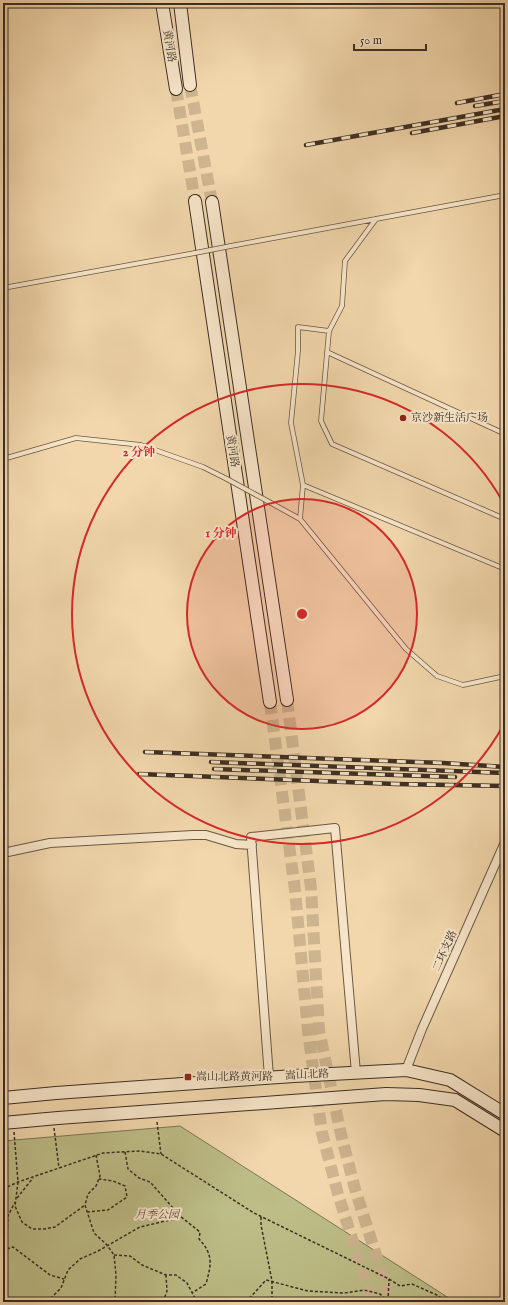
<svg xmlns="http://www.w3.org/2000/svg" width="508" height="1305" font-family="'IM FELL English','Noto Serif SC',serif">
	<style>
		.green { fill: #bdbd87; stroke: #7c7654 }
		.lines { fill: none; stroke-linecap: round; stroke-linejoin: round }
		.secondary-tunnel { stroke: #cdb590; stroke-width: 12; stroke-dasharray: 12 6; stroke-linecap: butt }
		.lane-casing { stroke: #695844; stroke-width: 5.5 }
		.street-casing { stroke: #695844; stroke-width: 10 }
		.secondary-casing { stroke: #3b2e22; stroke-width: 14 }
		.path { stroke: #3b2e22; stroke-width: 1.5; stroke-dasharray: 3 2; stroke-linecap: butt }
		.lane { stroke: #f7e5c9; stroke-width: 4 }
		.street { stroke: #f7e5c9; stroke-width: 8 }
		.secondary { stroke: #f7e5c9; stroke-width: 12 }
		.rail-casing { stroke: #3b2e22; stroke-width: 4.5 }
		.rail { stroke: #f7e5c9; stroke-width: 3; stroke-dasharray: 9; stroke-linecap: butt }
		.lane-bridge-casing { stroke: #695844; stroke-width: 5.5; stroke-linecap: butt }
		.lane-bridge { stroke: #f7e5c9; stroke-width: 4 }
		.ring { fill: none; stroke: #d62828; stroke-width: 2 }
		.poi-dot { fill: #8f2418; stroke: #f7e5c9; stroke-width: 1.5 }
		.labels { text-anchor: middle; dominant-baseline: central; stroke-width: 4; stroke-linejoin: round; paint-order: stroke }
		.street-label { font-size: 11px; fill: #3b2e22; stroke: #f7e5c9 }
		.poi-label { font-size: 11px; fill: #3b2e22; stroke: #f7e5c9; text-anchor: start }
		.park-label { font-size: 11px; font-style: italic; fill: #554b36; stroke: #f7e5c9 }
		.centre { fill: #d62828; stroke: #f7e5c9; stroke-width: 2 }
		.ring-label { font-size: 12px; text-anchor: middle; font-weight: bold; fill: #d62828; stroke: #f7e5c9; stroke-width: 4; stroke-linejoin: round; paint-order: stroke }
	</style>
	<rect width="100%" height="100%" fill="#f2d7ac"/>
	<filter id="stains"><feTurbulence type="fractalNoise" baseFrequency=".005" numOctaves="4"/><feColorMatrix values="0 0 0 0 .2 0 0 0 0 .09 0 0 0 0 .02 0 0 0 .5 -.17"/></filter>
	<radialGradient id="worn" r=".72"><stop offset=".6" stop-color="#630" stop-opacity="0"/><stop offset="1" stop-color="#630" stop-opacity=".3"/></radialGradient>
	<path class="green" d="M180 1126 455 1302H3V1141Z"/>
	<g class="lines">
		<path class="secondary-tunnel" d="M190 85 212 202
			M176 89 195 201
			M287 700 311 888 319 1030 340 1130 355 1189 391 1302
			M270 702 295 890 308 1031 322 1133 338 1194 372 1302"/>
		<defs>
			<path id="lane" d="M376 219 345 261 342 306 329 331 321 421 332 444 505 519
				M236 245 505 195
				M3 288 195 253
				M327 352 505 434
				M3 459 76 438 141 445 203 467 227 479
				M303 485 505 569
				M271 503 300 519 406 649 437 676 463 685 505 676
				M300 519 303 485 291 423 298 351V327L329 331"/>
			<path id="street" d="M3 853 50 843 193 835H206L236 844 252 845
				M406 1070 422 1029 505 842
				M269 1077 251 837 335 828 356 1073"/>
			<path id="secondary" d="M162 3 176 89
				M180 3 190 85
				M195 201 270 702
				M212 202 287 700
				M3 1098 56 1093 294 1076 406 1070 450 1080 505 1114
				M3 1123 58 1118 386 1094 419 1095 455 1100 505 1131"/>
		</defs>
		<use href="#lane" class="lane-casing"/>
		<use href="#street" class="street-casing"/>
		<use href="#secondary" class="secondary-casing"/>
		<path class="path" d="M157 1122 161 1154
			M54 1128 59 1168
			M14 1132 18 1182 15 1206 22 1222 32 1229H44L55 1227 85 1205
			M125 1152 128 1169 139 1178 150 1182 180 1216 200 1232 199 1239C214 1255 211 1265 206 1284L192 1293
			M96 1155 100 1176 96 1186 88 1194 85 1205 94 1233 107 1245 114 1255 116 1275 115 1302
			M3 1189 18 1182 103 1153 140 1151 161 1154 254 1213 389 1279 400 1286 412 1284 439 1296 444 1302
			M17 1198 33 1178
			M87 1212 108 1210 127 1197 125 1186 113 1181 99 1179
			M261 1217V1225L272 1281V1302
			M7 1249 13 1247 50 1275 64 1279
			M114 1255 130 1256 142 1265 166 1275H176L187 1283 197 1302
			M388 1301 389 1279
			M7 1302 5 1268 8 1216 15 1202
			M47 1302 61 1288 68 1270 80 1259 98 1251 140 1227 174 1219 179 1217
			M163 1302 167 1291 166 1275
			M246 1302 266 1280 308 1291 344 1293 364 1290 380 1294 389 1302"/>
		<use href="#lane" class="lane"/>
		<use href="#street" class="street"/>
		<use href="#secondary" class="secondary"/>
		<defs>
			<path id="rail" d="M457 103 505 94
				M475 106 505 101
				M412 133 505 116
				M306 145 505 109
				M145 752 443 763 505 767
				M211 762 505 773
				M214 769 455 777
				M139 774 396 784 505 786"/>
		</defs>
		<use href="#rail" class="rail-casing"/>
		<use href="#rail" class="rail"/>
		<defs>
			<path id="lane-bridge" d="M195 253 236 245
				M227 479 271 503"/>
		</defs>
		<use href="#lane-bridge" class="lane-bridge-casing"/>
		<use href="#lane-bridge" class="lane-bridge"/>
	</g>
	<circle cx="302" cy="614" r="115" fill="#d62828" fill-opacity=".12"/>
	<g class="ring">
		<circle cx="302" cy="614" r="115"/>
		<path d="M504 724A230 230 0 1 1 504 504"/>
	</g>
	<g class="poi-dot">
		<circle cx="403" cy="418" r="4"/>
		<rect x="184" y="1073" width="8" height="8" rx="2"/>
	</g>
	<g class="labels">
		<g class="street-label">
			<text transform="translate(169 46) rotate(81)">黄河路</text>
			<text transform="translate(232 451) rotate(81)">黄河路</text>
			<text transform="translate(445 951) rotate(-66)">二环支路</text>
			<text transform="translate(307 1075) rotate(-3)">嵩山北路</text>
		</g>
		<g class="poi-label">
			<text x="411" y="418">京沙新生活广场</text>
			<text x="196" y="1077">嵩山北路黄河路</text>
		</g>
		<g class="park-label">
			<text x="157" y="1215">月季公园</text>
		</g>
	</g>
	<circle cx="302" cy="614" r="6" class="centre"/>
	<g class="ring-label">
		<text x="139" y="456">2 分钟</text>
		<text x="221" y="537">1 分钟</text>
	</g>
	<rect width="508" height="1305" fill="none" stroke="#f2d7ac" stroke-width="16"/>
	<rect x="4" y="4" width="500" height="1297" fill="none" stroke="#3b2e22" stroke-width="2"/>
	<rect x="8" y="8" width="492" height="1289" fill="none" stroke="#3b2e22"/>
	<path d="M354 44v6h72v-6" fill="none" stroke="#3b2e22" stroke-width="2"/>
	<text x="360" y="44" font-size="12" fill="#3b2e22" stroke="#f7e5c9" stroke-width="3" paint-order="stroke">50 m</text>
	<rect width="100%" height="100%" filter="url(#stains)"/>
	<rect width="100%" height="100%" fill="url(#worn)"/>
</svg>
